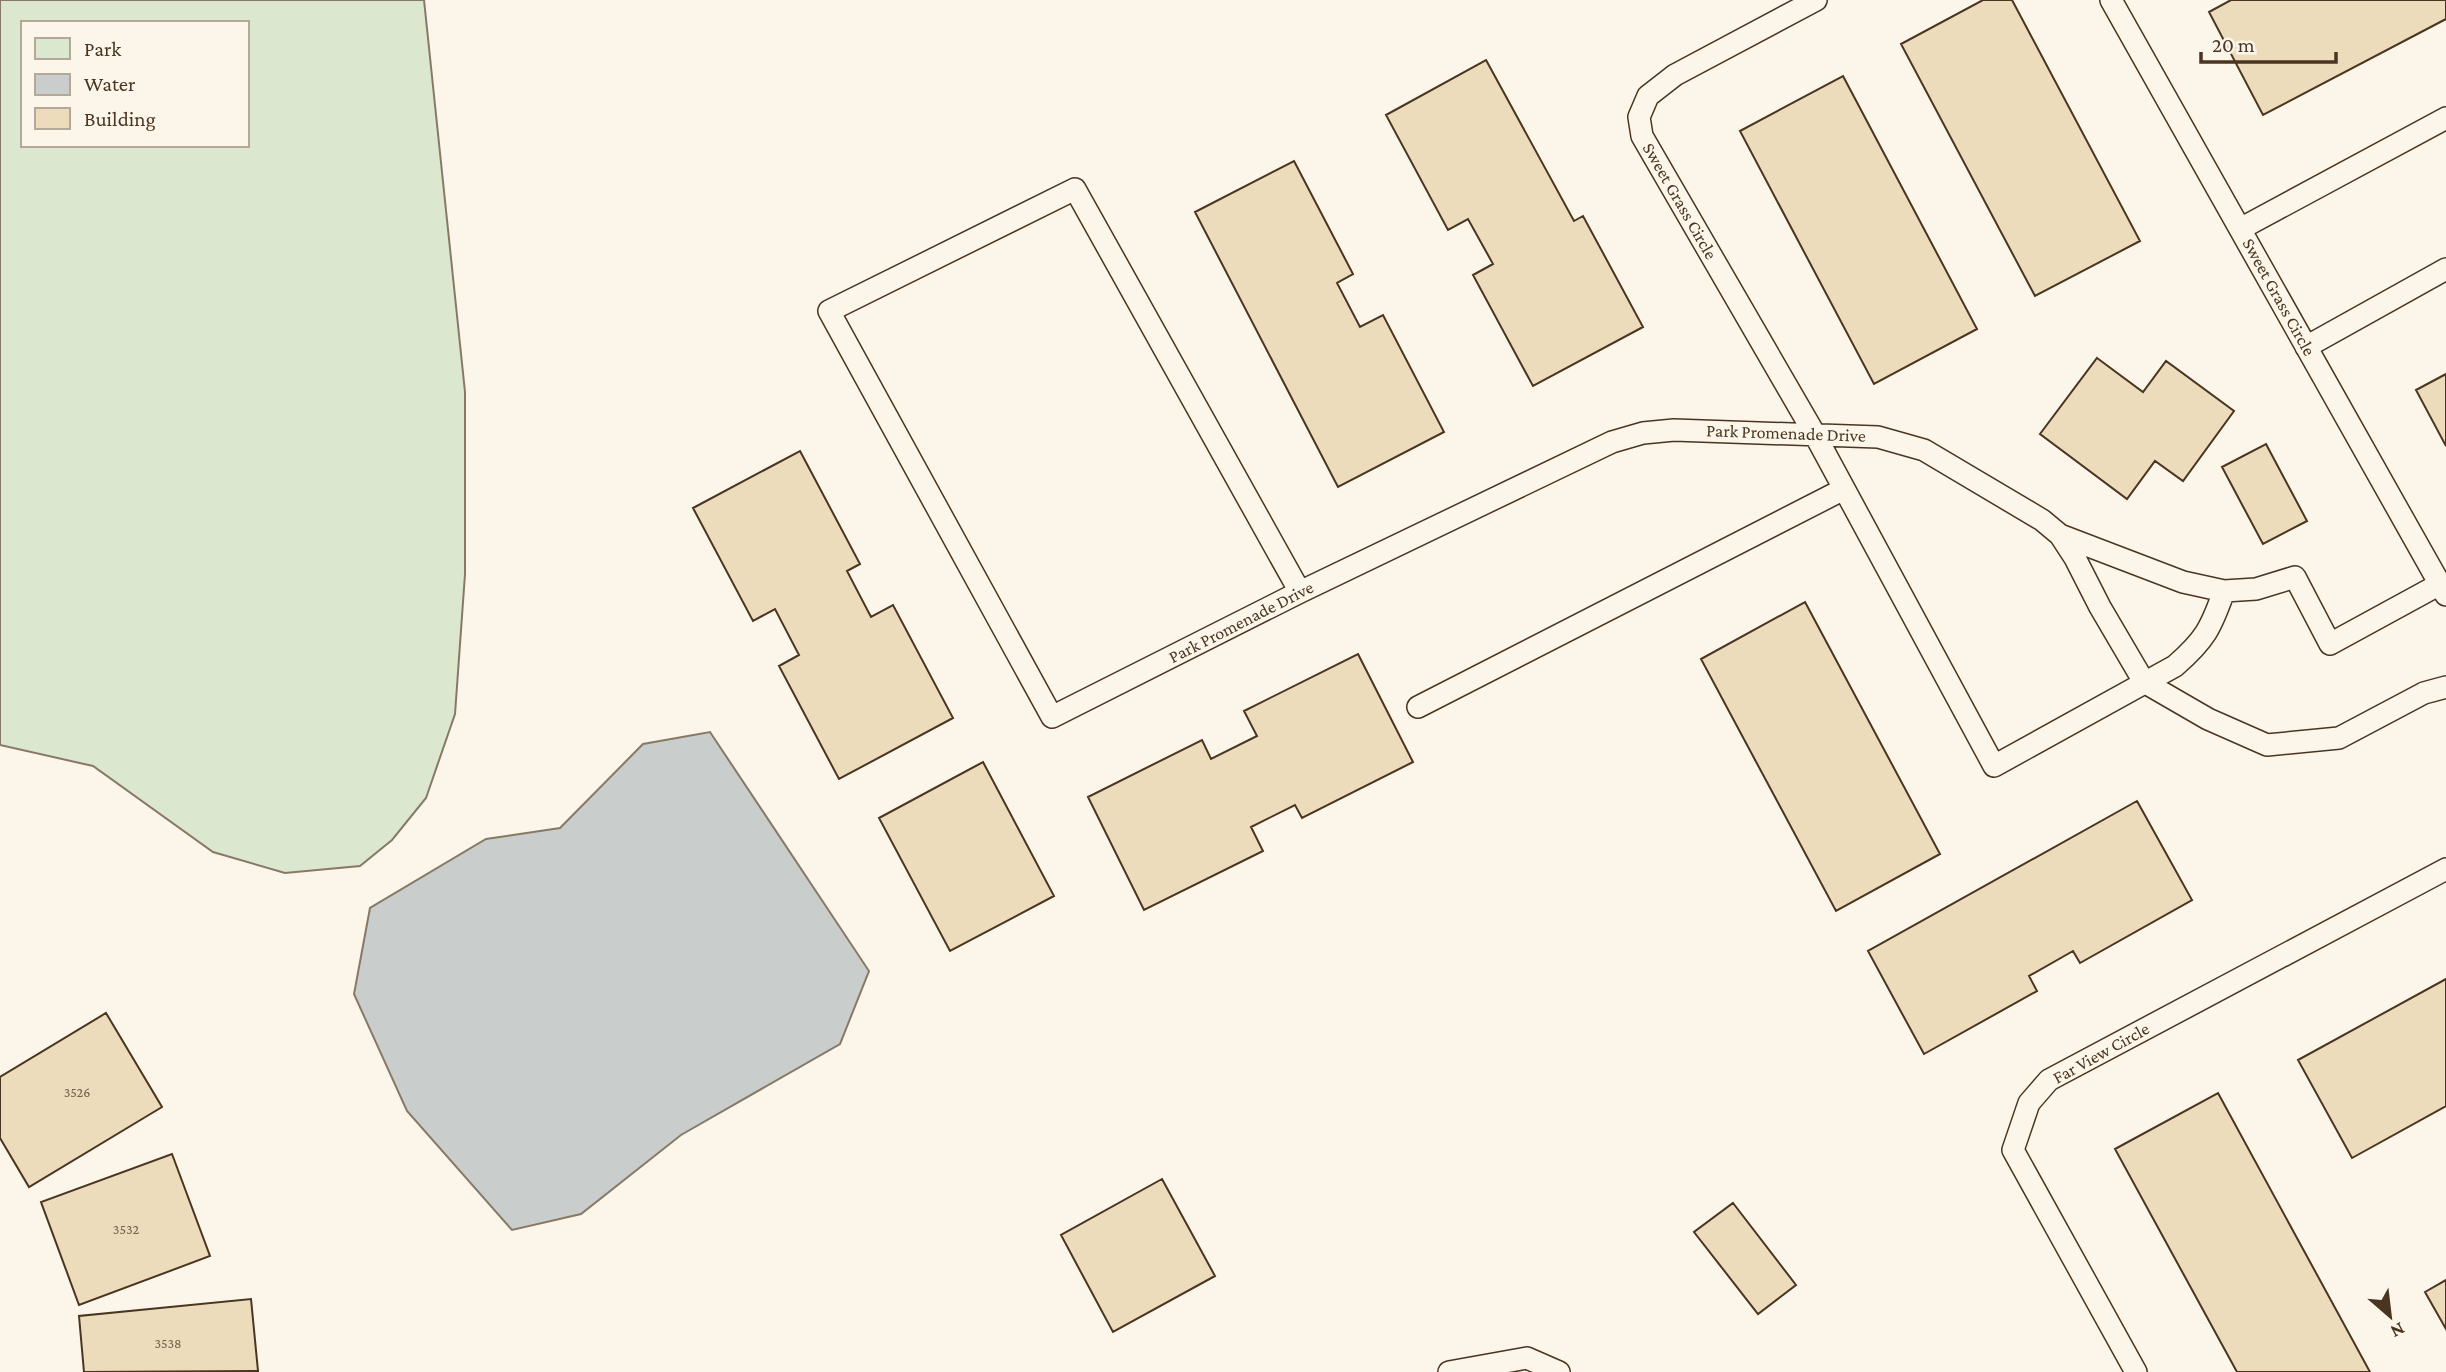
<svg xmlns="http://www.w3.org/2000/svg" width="2446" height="1372" font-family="'Crimson Pro',serif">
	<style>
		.green { fill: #dce7d0; stroke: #887966; stroke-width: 2; fill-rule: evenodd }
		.water { fill: #c9cecd; stroke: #887966; stroke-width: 2 }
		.building { fill: #ecdcbc; stroke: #4a3520; stroke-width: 2 }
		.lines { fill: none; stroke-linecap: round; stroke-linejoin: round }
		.service-casing { stroke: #4a3520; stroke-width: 24 }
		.service { stroke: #fbf6e9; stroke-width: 21 }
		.labels { text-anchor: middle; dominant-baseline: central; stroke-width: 5; stroke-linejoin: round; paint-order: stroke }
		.number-label { font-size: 14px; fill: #725f47 }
		.street-label { font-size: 18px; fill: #4a3520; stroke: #fbf6e9 }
	</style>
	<rect width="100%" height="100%" fill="#fbf6e9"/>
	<path class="green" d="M0 0H424L465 392V574L455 714 426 798 392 840 360 866 285 873 213 852 93 766 0 745ZM23 23H247V145H23Z"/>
	<path class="water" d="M710 732 869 971 840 1044 681 1135 581 1214 512 1230 407 1111 354 994 370 908 486 839 560 828 643 744Z"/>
	<path class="building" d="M1983 0H2012L2140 241 2035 296 1901 44Z
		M2231 0H2446V19L2263 115 2209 12Z
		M1486 60 1574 221 1583 216 1643 327 1533 386 1473 275 1493 264 1468 219 1448 230 1386 115Z
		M1843 76 1977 329 1874 384 1740 131Z
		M1294 161 1353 274 1337 283 1360 327 1383 315 1444 432 1338 487 1195 212Z
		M2097 358 2143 392 2166 361 2234 411 2183 481 2155 461 2127 499 2040 434Z
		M2446 374V446L2416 390Z
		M2266 444 2307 521 2263 544 2222 467Z
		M800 451 860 564 847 571 871 617 893 605 953 718 839 779 779 666 799 655 775 609 753 621 693 508Z
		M1805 602 1940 854 1836 911 1701 659Z
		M1358 654 1413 762 1302 818 1295 805 1251 827 1263 851 1144 910 1088 797 1202 740 1211 759 1257 736 1244 711Z
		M983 762 1054 896 950 951 879 818Z
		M2137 801 2192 900 2080 963 2073 951 2029 976 2037 991 1924 1054 1868 951Z
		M2446 979V1106L2352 1158 2298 1060Z
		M106 1013 162 1107 29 1187 0 1138V1077Z
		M2218 1093 2370 1372H2237L2115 1149Z
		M172 1154 210 1256 79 1305 41 1202Z
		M1162 1179 1215 1276 1113 1332 1061 1235Z
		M1733 1203 1796 1285 1758 1314 1694 1232Z
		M2446 1280V1329L2425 1292Z
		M251 1299 258 1371 84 1372 79 1316Z"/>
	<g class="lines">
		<defs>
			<path id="service" d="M1816 0 1675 75 1648 96 1639 117 1642 136 1814 433 1994 766 2175 666C2205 640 2211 628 2224 591
				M2111 0 2446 595
				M2240 229 2446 118
				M2306 347 2446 269
				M2060 535 2183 582 2224 591 2256 589 2295 577 2330 644 2440 584
				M1300 592 1075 189 829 311 1052 717 1300 592 1612 442 1643 433 1674 430 1878 437 1924 450 2042 520 2060 535 2075 558 2100 607 2144 682 2208 719 2267 745 2339 738 2424 693 2446 687
				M1418 707 1844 489
				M1449 1372 1527 1358 1559 1372
				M2136 1372 2013 1150 2029 1103 2049 1080 2446 869"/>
		</defs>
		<use href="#service" class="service-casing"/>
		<use href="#service" class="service"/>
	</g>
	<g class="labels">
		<g class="number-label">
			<text x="77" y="1092">3526</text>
			<text x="126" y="1229">3532</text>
			<text x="168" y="1343">3538</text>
		</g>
		<g class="street-label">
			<text transform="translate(1680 201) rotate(60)">Sweet Grass Circle</text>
			<text transform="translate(2279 297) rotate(61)">Sweet Grass Circle</text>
			<text transform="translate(1786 433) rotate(2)">Park Promenade Drive</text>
			<text transform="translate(1241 622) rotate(-27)">Park Promenade Drive</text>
			<text transform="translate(2101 1053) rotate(-29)">Far View Circle</text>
		</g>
	</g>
	<rect x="21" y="21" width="228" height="126" fill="#fbf6e9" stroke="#b4a999" stroke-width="2"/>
	<rect x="35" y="38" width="35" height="21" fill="#dce7d0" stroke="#b4a999" stroke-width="2"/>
	<text x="84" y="56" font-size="21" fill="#4a3520">Park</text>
	<rect x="35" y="74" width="35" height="21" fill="#c9cecd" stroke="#b4a999" stroke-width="2"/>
	<text x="84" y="91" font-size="21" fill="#4a3520">Water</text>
	<rect x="35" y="108" width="35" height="21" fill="#ecdcbc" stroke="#b4a999" stroke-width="2"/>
	<text x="84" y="126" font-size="21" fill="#4a3520">Building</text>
	<g transform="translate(2390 1316) rotate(152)" stroke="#fbf6e9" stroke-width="5" paint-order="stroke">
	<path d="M0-5L12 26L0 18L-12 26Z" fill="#4a3520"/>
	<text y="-10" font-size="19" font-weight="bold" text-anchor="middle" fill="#4a3520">N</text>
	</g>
	<path d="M2201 52v10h135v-10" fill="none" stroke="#4a3520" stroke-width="3.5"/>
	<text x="2212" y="52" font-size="21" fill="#4a3520" stroke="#fbf6e9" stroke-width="5" paint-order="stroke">20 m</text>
</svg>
